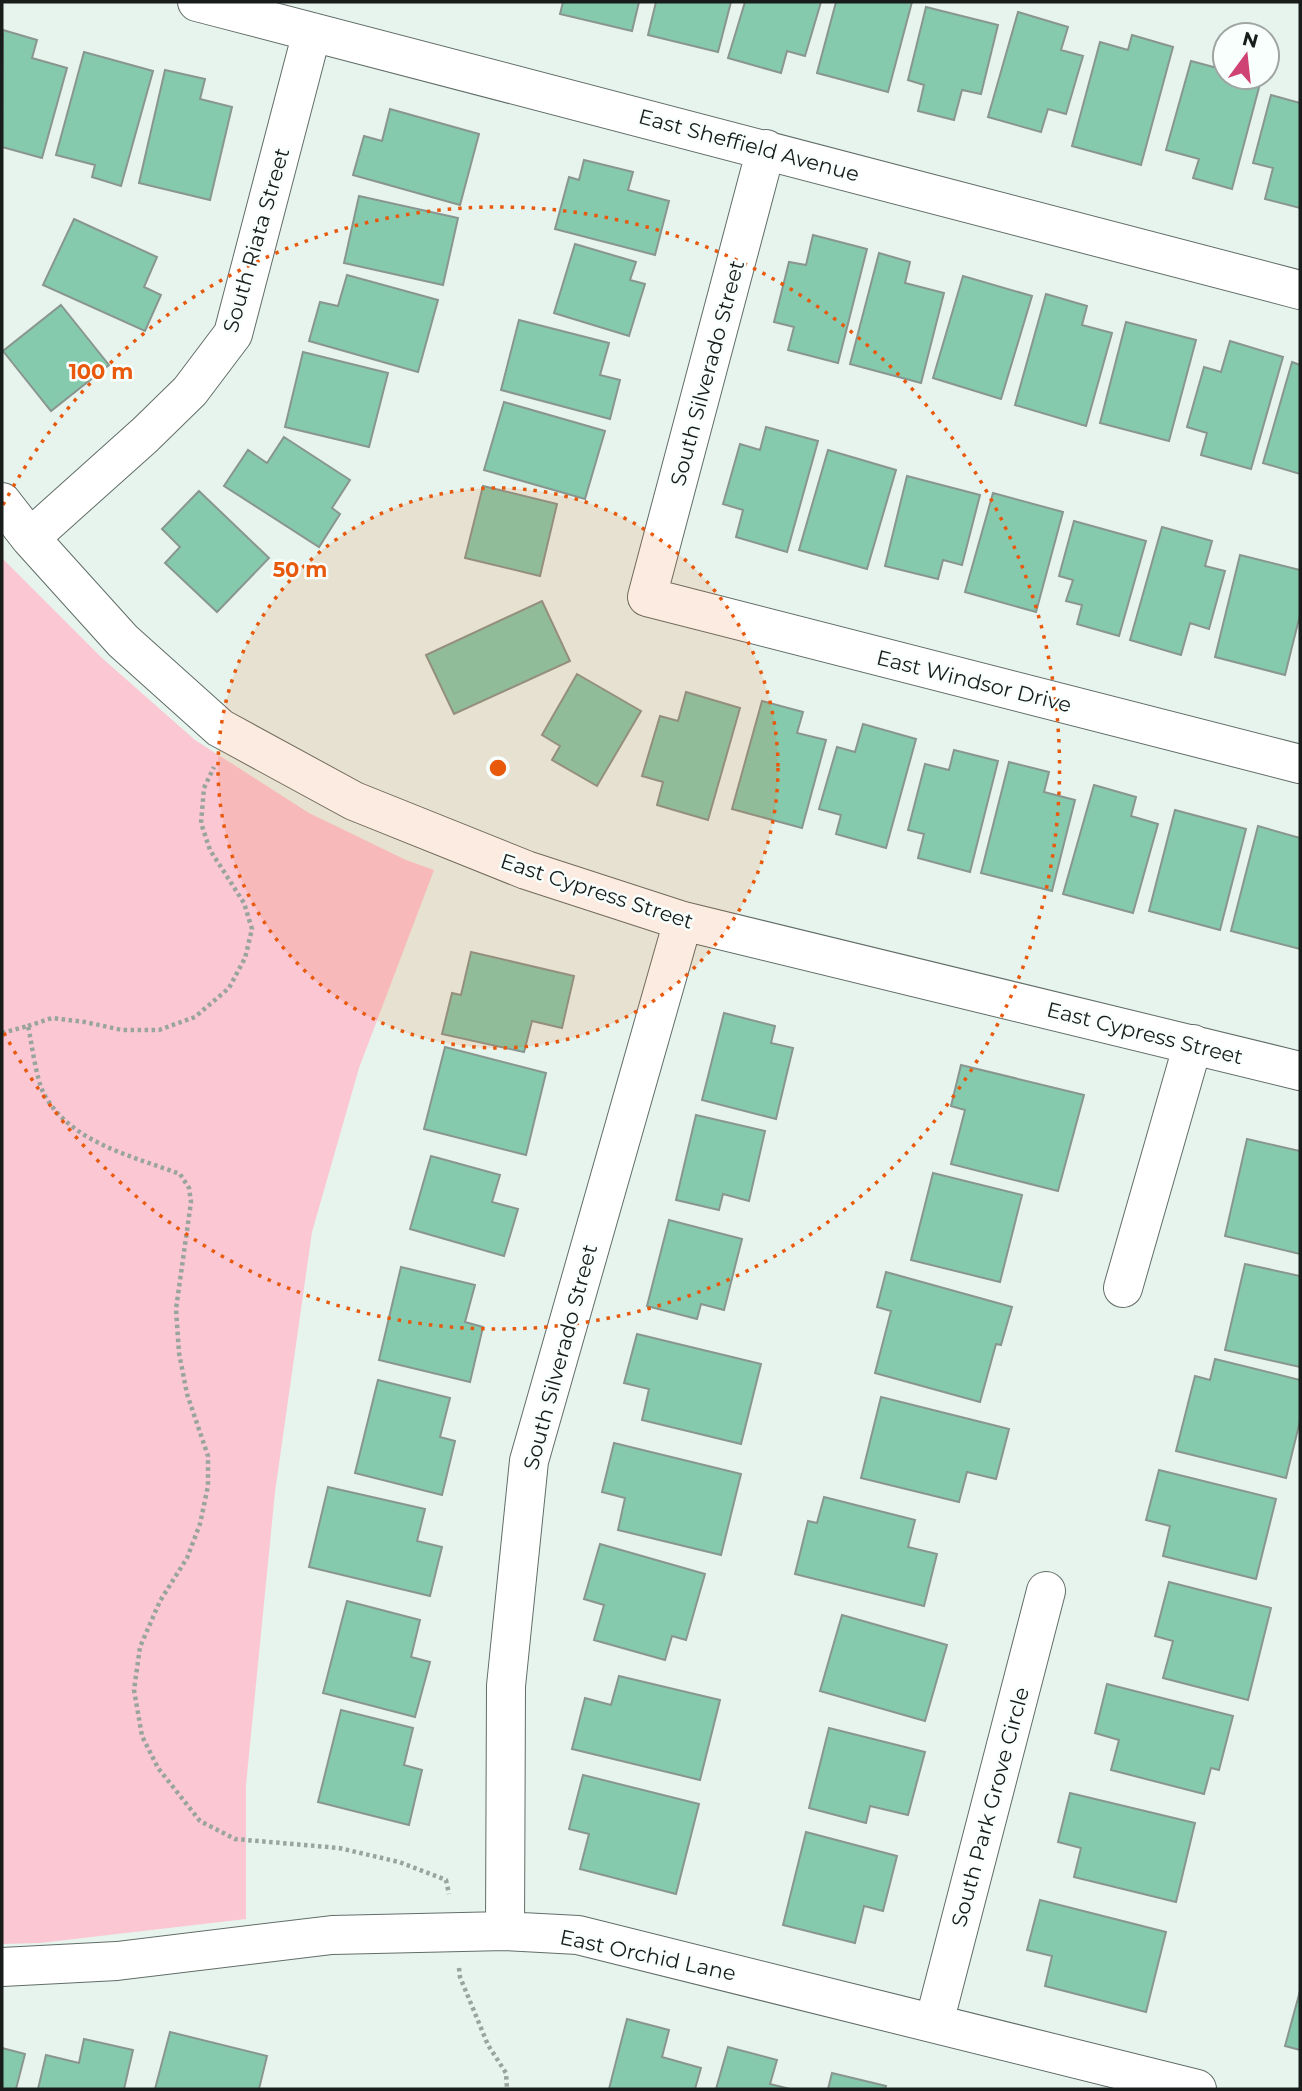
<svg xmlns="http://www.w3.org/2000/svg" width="1302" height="2091" font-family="Montserrat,sans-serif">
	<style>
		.green { fill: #fbc7d3 }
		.building { fill: #86caae; stroke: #899690; stroke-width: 2 }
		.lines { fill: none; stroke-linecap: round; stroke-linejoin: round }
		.minor-casing { stroke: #626d68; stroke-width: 40 }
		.path { stroke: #99a49f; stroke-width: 4.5; stroke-dasharray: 3.5 3.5; stroke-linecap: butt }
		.minor { stroke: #fff; stroke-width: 38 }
		.ring { fill: none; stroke: #e8590c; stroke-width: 3.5; stroke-dasharray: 3.5 7 }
		.labels { text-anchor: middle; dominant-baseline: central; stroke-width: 5; stroke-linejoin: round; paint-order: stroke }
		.street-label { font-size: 21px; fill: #181d1b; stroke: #f9fffc }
		.centre { fill: #e8590c; stroke: #f9fffc; stroke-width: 3.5 }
		.ring-label { font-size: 21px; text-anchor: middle; font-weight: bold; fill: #e8590c; stroke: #f9fffc; stroke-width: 5; stroke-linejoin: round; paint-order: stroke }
	</style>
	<rect width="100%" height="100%" fill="#e6f4ed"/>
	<path class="green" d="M2 558 102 658 195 740 309 813 406 860 434 870 359 1068 312 1232 275 1492 246 1785V1919L40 1943 2 1944Z"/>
	<path class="building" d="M563 2H639L632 31 560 14Z
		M656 2H731L718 52 648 35Z
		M745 2H821L805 56 787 51 781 73 728 58Z
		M836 2H912L888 92 817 73Z
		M926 7 998 25 981 94 962 90 954 120 918 111 924 85 908 80Z
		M1018 12 1068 27 1061 50 1083 56 1066 114 1048 109 1041 132 988 117Z
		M3 30 37 40 32 58 67 68 42 158 2 147Z
		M1132 35 1173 47 1141 165 1072 146 1100 42 1128 50Z
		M84 52 153 71 121 186 92 177 95 165 56 155Z
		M1191 61 1225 70V77H1249L1261 80 1232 189 1193 178 1199 159 1166 150Z
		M165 70 205 79 200 99 232 107 210 200 139 183Z
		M1271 95 1300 103V208L1265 199 1273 168 1253 163Z
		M390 109 479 134 460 205 353 175 364 136 382 141Z
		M584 160 633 172 628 190 669 201 655 255 555 229 569 177 579 180Z
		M359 196 458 218 443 285 344 263Z
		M74 219 157 257 144 287 161 295 145 331 43 285Z
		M813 235 867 249 838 363 788 350 794 327 774 322 789 262 806 265Z
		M575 244 636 262 630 280 645 284 629 336 554 313Z
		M879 253 910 262 905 283 944 293 921 383 850 364Z
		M347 275 438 300 418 372 309 341 320 302 338 306Z
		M963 276 1032 296 1001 399 933 378Z
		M1046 294 1087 306 1082 325 1112 333 1086 426 1015 405Z
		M61 305 109 365 51 411 3 351Z
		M519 320 609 343 600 375 620 380 610 419 501 390Z
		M1126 322 1196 340 1169 441 1100 423Z
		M1230 341 1283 357 1251 469 1201 455 1207 433 1187 427 1204 367 1221 372Z
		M303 352 388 373 369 447 285 427Z
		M1292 362 1300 365V474L1263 463Z
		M504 402 605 431 585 499 484 470Z
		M766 427 818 441 787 552 736 537 743 510 723 504 740 444 760 450Z
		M284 437 350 480 332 508 340 514 319 547 224 486 248 450 267 463Z
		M828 450 896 470 867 569 799 550Z
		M907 476 980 495 962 565 943 560 938 579 885 566Z
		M483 486 557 504 540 576 465 558Z
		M199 491 269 558 217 612 165 563 180 547 162 529Z
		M993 493 1063 512 1036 612 965 592Z
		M1074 521 1146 541 1119 636 1077 624 1082 605 1066 601 1073 580 1059 576Z
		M1162 527 1212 541 1205 566 1225 571 1209 629 1190 623 1181 655 1130 640Z
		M1240 555 1300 570V615L1285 675 1215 657Z
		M542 601 570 661 454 714 426 655Z
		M577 674 641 711 597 786 552 760 560 746 542 735Z
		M686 692 740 708 708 820 657 805 663 782 642 776 660 716 678 721Z
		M762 701 803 712 797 733 826 740 802 828 732 809Z
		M863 724 916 739 886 848 836 834 841 815 819 809 837 747 855 752Z
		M954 750 998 761 970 872 918 858 924 834 908 830 925 764 949 770Z
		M1009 762 1049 772 1044 792 1075 800 1052 891 981 873Z
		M1094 785 1136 797 1131 816 1158 824 1133 913 1063 894Z
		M1175 810 1246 829 1220 930 1149 911Z
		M1258 826 1300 838V949L1231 931Z
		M471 952 574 976 562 1028 532 1021 524 1052 442 1034 452 993 461 995Z
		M724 1013 775 1026 771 1043 793 1048 776 1119 702 1100Z
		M445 1047 546 1073 526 1155 424 1129Z
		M961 1065 1084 1095 1058 1191 951 1164 965 1110 951 1106Z
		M696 1115 765 1131 749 1201 723 1194 719 1210 676 1200Z
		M1247 1139 1300 1151V1254L1225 1236Z
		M431 1156 500 1175 492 1202 518 1209 504 1256 410 1229Z
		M933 1173 1022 1195 1000 1282 911 1260Z
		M669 1220 742 1239 724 1310 701 1304 697 1319 647 1306Z
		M1245 1264 1300 1276V1367L1225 1350Z
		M401 1267 475 1285 465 1322 483 1327 470 1382 379 1360Z
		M886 1272 1012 1307 1001 1345 996 1344 980 1402 875 1373 891 1311 877 1307Z
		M637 1334 761 1364 741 1444 642 1420 649 1389 624 1383Z
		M1215 1359 1300 1380V1421L1286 1478 1176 1451 1195 1376 1210 1380Z
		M378 1380 450 1398 440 1437 455 1441 442 1495 355 1473Z
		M881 1397 1009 1429 996 1479 967 1472 959 1502 861 1478Z
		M614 1443 741 1474 721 1555 618 1530 625 1498 602 1492Z
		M1159 1470 1276 1499 1256 1579 1163 1556 1170 1526 1146 1520Z
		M328 1487 425 1509 417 1541 442 1547 430 1596 309 1567Z
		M824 1497 915 1520 908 1547 937 1554 924 1606 795 1574 808 1521 817 1523Z
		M600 1544 705 1574 686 1640 672 1636 665 1660 594 1640 604 1605 584 1599Z
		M1169 1582 1271 1608 1248 1700 1163 1678 1173 1641 1155 1636Z
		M347 1601 420 1620 411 1657 430 1662 415 1717 323 1693Z
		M842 1615 947 1645 925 1721 820 1691Z
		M619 1676 720 1700 700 1780 572 1749 585 1698 611 1705Z
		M1107 1684 1233 1716 1219 1770 1211 1768 1204 1794 1111 1770 1119 1740 1095 1733Z
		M341 1710 413 1728 404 1765 422 1770 409 1825 318 1802Z
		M829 1728 925 1752 908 1815 870 1806 866 1823 809 1808Z
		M583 1775 699 1804 676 1894 580 1869 589 1834 569 1829Z
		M1070 1793 1195 1823 1176 1902 1074 1877 1081 1848 1058 1842Z
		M806 1832 897 1856 883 1911 864 1906 855 1943 783 1925Z
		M1040 1900 1166 1932 1146 2012 1045 1986 1052 1956 1027 1950Z
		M1300 1991V2050L1285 2046Z
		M627 2019 669 2030 662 2057 701 2068 695 2089H609Z
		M170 2032 267 2056 259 2089H155Z
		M84 2039 133 2050 124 2089H38L46 2055 79 2063Z
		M728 2047 777 2060 770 2084 790 2089H716Z
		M2 2048 25 2054 16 2089H2Z
		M832 2073 886 2086 885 2089H828Z"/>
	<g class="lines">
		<defs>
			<path id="minor" d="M197 2 1300 290
				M766 149 647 597 1300 764
				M2 502 30 538 123 641 220 728 354 801 526 870 683 921 1300 1071
				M30 538 145 435 190 391 233 334 312 32
				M1123 1288 1193 1044
				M505 1931 506 1686 529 1461 683 921
				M2 1967 117 1961 332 1935 505 1931 578 1935 1197 2089
				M934 2023 1046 1591"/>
		</defs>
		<use href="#minor" class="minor-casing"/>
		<path class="path" d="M28 1026 52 1018 85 1022 122 1030H159L195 1017 229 988 245 958 252 929 244 903 210 850 201 823 204 788 214 767
			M2 1033 28 1026C32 1044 36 1079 44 1094 71 1143 132 1156 180 1174L189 1188 191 1202 176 1309 179 1353 187 1394 208 1456V1486L200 1524 187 1558 160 1601 140 1647 134 1690 142 1736 158 1768 200 1821 235 1839 339 1848 399 1862 446 1880 449 1894
			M459 1968 460 1977 488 2045 506 2073 507 2089"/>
		<use href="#minor" class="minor"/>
	</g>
	<circle cx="498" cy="768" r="280" fill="#e8590c" fill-opacity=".12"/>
	<g class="ring">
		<circle cx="498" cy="768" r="280"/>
		<path d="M3 505A561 561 0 1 1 3 1031"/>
	</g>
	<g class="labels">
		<g class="street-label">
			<text transform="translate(749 145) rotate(15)">East Sheffield Avenue</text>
			<text transform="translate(256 240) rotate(-74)">South Riata Street</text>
			<text transform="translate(707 373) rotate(-75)">South Silverado Street</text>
			<text transform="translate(974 681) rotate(14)">East Windsor Drive</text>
			<text transform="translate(597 891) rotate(18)">East Cypress Street</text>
			<text transform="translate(1145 1033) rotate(14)">East Cypress Street</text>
			<text transform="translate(560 1357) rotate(-75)">South Silverado Street</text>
			<text transform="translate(990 1807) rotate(-75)">South Park Grove Circle</text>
			<text transform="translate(648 1955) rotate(12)">East Orchid Lane</text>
		</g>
	</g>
	<circle cx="498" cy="768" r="10" class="centre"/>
	<g class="ring-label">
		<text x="101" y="379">100 m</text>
		<text x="300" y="577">50 m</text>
	</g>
	<rect width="1302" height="2091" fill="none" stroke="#181d1b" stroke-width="7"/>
	<g transform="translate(1246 56) rotate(15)"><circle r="33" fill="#f9fffc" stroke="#9fa5a2" stroke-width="2"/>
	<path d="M0-5L12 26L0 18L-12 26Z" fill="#ce4274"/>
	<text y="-10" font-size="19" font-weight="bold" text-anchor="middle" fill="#181d1b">N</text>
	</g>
</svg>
